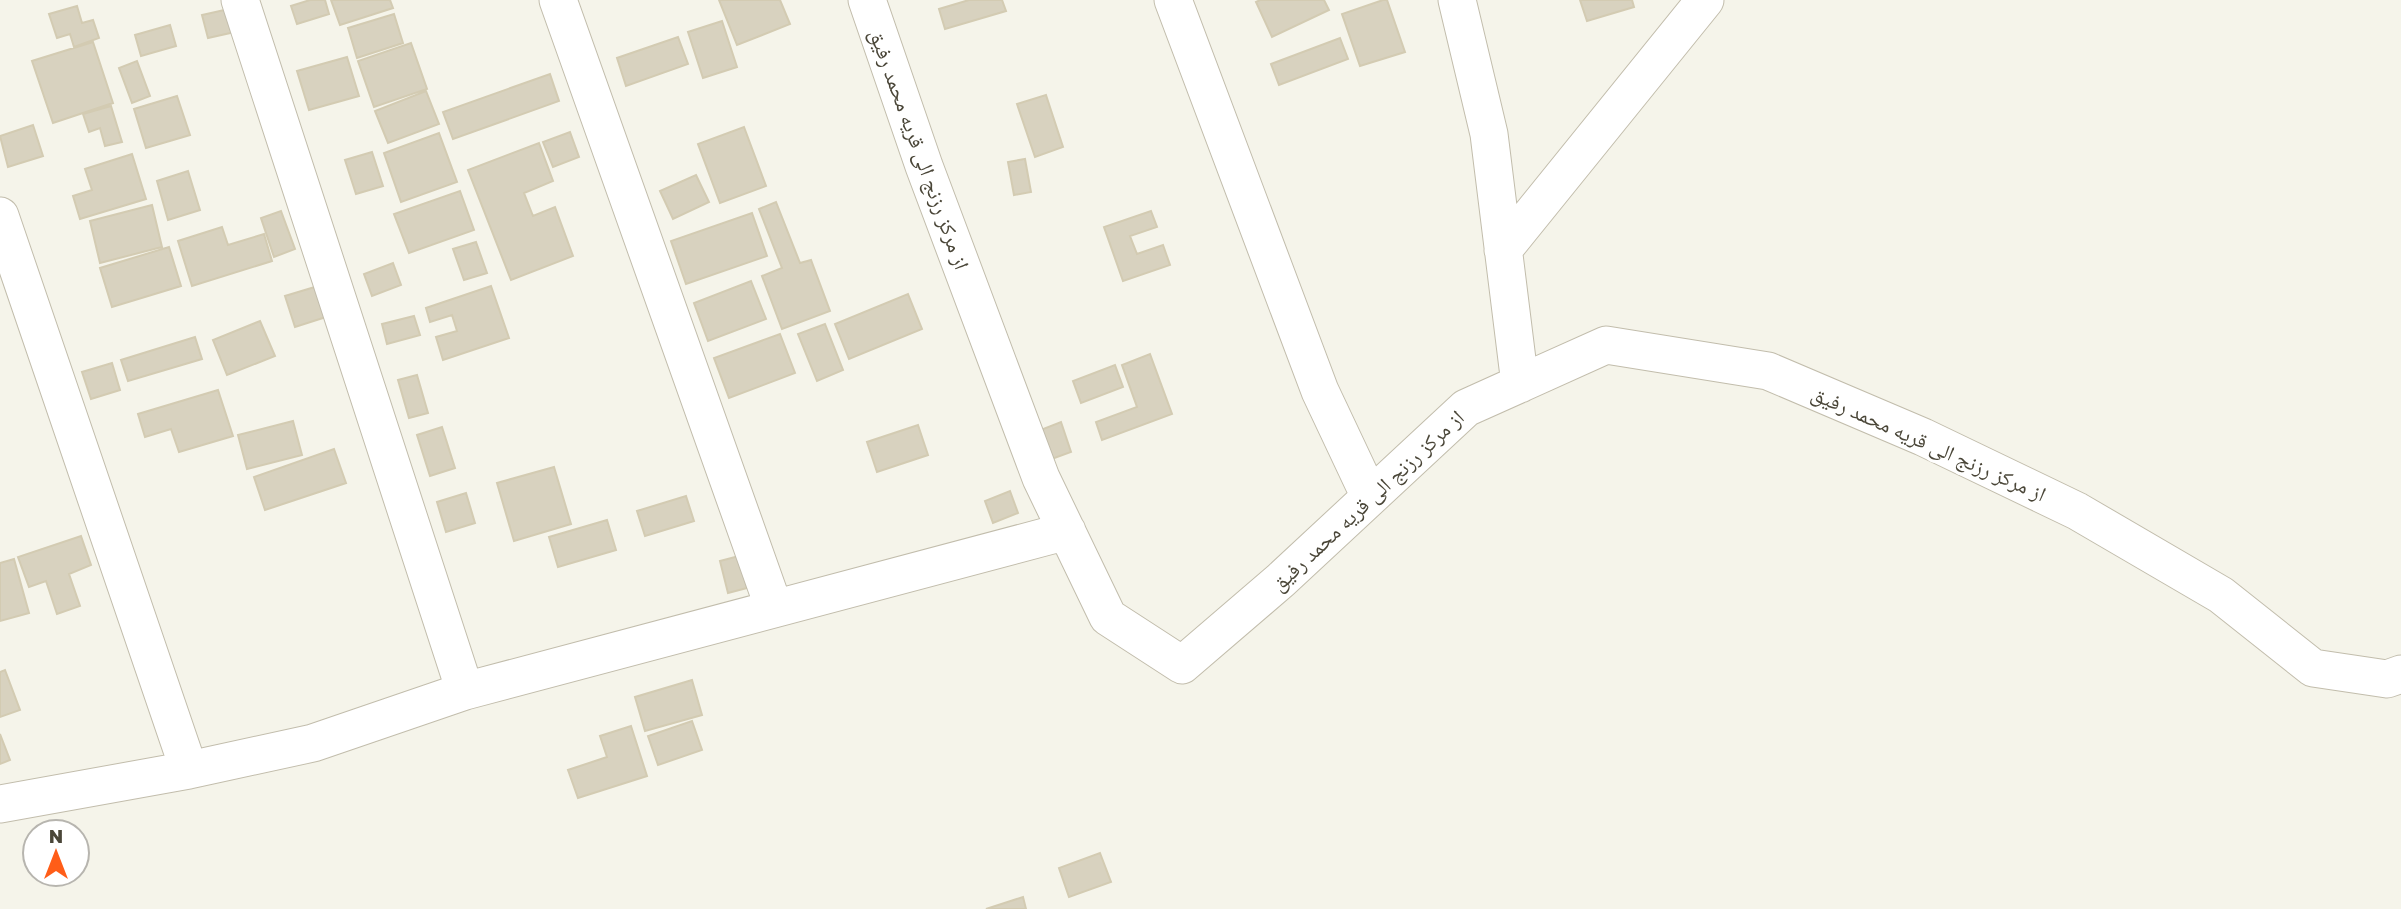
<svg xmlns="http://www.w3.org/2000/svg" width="2401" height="909" font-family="'Golos Text','Noto Naskh Arabic',sans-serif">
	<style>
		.building { fill: #d8d2bf; stroke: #d3cbb2; stroke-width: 2 }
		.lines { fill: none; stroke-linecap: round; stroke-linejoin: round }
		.minor-casing { stroke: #c2bdac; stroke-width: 39 }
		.minor { stroke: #fff; stroke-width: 37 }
		.labels { text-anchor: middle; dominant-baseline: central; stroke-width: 6; stroke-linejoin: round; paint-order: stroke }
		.street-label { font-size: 21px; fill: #4a4638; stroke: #fff }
	</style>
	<rect width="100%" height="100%" fill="#f5f4ea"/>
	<path class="building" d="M310 0H325L329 14 297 24 291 6Z
		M331 0H390L393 8 340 25Z
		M719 0H780L790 24 737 45Z
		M969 0H1002L1006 11 945 29 939 9Z
		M1260 0H1324L1329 10 1272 37 1256 2Z
		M1383 0H1387L1405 52 1360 66 1342 14Z
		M1580 0H1632L1634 7 1587 21Z
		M77 6 82 23 93 20 99 38 74 47 70 34 57 38 49 14Z
		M229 9 235 32 208 38 202 15Z
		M394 14 403 43 357 58 348 28Z
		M722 21 737 67 703 78 688 32Z
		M170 25 176 46 141 56 135 35Z
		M678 37 688 64 626 86 617 58Z
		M1340 38 1348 59 1279 85 1271 64Z
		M93 42 113 103 53 123 32 61Z
		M411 43 427 89 374 107 358 61Z
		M347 57 359 96 309 110 297 71Z
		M137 61 150 96 132 103 119 68Z
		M550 74 559 101 453 139 443 112Z
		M426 91 439 124 388 143 375 111Z
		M1046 95 1063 147 1035 157 1017 104Z
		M177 96 190 135 146 148 134 109Z
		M111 106 122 142 105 146 100 128 89 132 83 114Z
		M33 125 43 156 8 167 0 136Z
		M744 127 766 186 720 203 698 144Z
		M570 132 579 157 553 167 543 142Z
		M439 133 457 182 401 202 384 153Z
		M539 143 553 181 524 193 533 216 555 207 573 256 511 280 468 170Z
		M372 152 383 186 356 194 345 160Z
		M132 154 146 199 80 219 73 196 92 190 85 169Z
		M1025 159 1031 192 1014 195 1008 162Z
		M188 171 200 210 168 220 157 181Z
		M696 175 709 202 673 219 660 191Z
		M460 191 474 230 409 253 394 214Z
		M776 202 800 263 811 260 830 311 782 329 762 276 782 268 759 209Z
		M152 205 162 247 100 263 90 221Z
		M281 211 295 249 274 257 261 218Z
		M1151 211 1157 227 1130 236 1137 254 1163 245 1170 265 1123 281 1104 227Z
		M752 213 767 256 686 284 671 241Z
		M222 227 228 245 264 234 272 261 192 286 178 241Z
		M476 242 487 273 464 280 453 249Z
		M169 247 181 286 112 307 100 268Z
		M393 263 401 285 372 296 364 274Z
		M751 281 766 319 708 341 694 303Z
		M318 286 329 316 295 327 285 296Z
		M491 286 509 338 443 360 436 337 457 331 452 315 430 322 426 308Z
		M908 294 922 329 849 359 835 324Z
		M414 316 420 335 387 344 382 324Z
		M260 321 275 356 227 375 213 340Z
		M825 324 843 370 817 381 798 334Z
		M780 334 795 373 729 398 714 358Z
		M195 337 202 359 128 381 121 360Z
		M1150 354 1172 414 1102 440 1096 422 1137 407 1122 365Z
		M112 363 120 390 91 399 82 372Z
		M1115 365 1123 387 1081 403 1073 381Z
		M417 375 428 413 409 418 398 380Z
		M218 390 233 436 179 452 171 429 145 437 138 414Z
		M293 421 302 455 247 469 238 435Z
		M1061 422 1071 452 1049 460 1038 431Z
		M918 425 928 455 877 472 867 442Z
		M442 427 455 468 430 476 417 435Z
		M334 449 346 483 265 510 254 477Z
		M554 467 571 524 514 541 497 483Z
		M1010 491 1018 513 993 523 985 501Z
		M466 493 475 523 446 532 437 502Z
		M686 496 694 521 645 536 637 511Z
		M607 520 616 550 558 567 549 537Z
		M81 536 91 565 69 574 80 606 57 614 46 581 29 587 18 557Z
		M739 556 747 588 728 593 720 561Z
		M14 559 29 613 0 621V563Z
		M5 670 20 710 0 717V672Z
		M692 680 702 715 645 731 635 697Z
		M692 721 702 750 658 765 648 736Z
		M631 726 647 776 578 798 568 770 607 757 600 736Z
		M0 734 10 760 0 764Z
		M1100 853 1111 882 1069 897 1059 868Z
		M1023 897 1026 909H986Z"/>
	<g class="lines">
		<defs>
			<path id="minor" d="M240 0 465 691
				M558 0 774 608
				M867 0 924 166 1041 478 1108 617 1182 665 1281 580 1466 408 1606 345 1768 371 1923 437 2077 511 2221 595 2313 668 2387 679 2401 674
				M1173 0 1320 391 1370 497
				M1457 0 1489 134 1520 384
				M0 216 189 770
				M1503 250 1705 0
				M0 804 189 770 313 743 465 691 1067 531"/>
		</defs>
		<use href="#minor" class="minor-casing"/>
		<use href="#minor" class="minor"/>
	</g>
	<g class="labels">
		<g class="street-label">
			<text transform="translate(920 149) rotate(70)">از مرکز رزنج الی قریه محمد رفیق</text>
			<text transform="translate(1929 443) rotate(24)">از مرکز رزنج الی قریه محمد رفیق</text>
			<text transform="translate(1367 500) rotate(-43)">از مرکز رزنج الی قریه محمد رفیق</text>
		</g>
	</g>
	<g transform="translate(56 853)"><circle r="33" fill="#ffffff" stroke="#b7b5af" stroke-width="2"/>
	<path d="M0-5L12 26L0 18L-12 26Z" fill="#ff5d18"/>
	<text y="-10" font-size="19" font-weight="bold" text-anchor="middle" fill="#4a4638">N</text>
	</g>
</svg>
